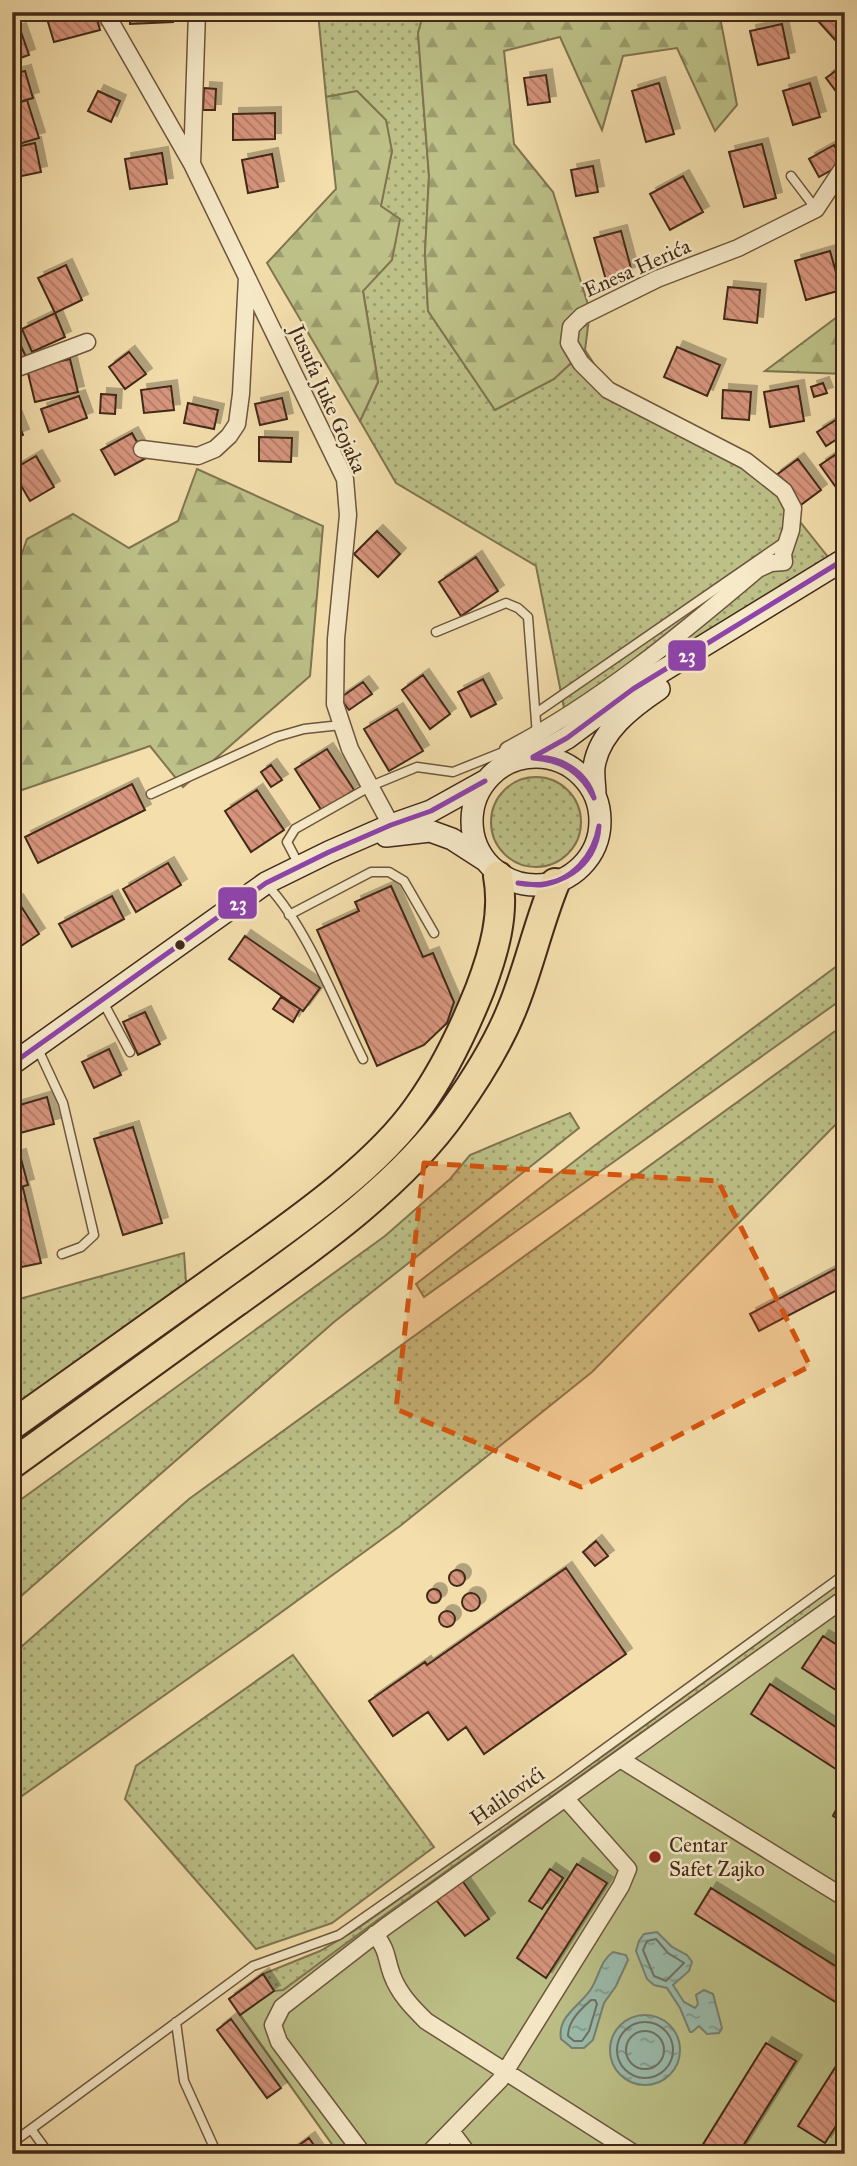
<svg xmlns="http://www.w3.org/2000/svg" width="857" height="2166" font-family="'IM FELL Great Primer',serif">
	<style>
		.grass { fill: url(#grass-dots); stroke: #807550; stroke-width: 2 }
		.forest { fill: url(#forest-firs); stroke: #807550; stroke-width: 2 }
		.pitch { fill: #bdc188; stroke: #807550; stroke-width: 2 }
		.water { fill: url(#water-ripples); stroke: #778172; stroke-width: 2 }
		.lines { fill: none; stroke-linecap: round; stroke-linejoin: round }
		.shore { stroke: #6e7263; stroke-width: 2 }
		.building { fill: url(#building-back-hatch); stroke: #422919; stroke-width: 2; filter: url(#shadow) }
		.lane-casing { stroke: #6e563e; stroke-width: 11 }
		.street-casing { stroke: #6e563e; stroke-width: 19 }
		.secondary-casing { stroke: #422919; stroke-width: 24 }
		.highway-casing { stroke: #422919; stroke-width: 32 }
		.lane { stroke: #f7eac9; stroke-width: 8 }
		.street { stroke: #f7eac9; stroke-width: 16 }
		.secondary { stroke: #f7eac9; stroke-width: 21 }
		.highway { stroke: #f3deac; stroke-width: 28 }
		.bus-1-casing { stroke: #f7eac9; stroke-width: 10 }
		.bus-1 { stroke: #8e44ad; stroke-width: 5 }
		.marked { fill: #d7540d; fill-opacity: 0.2; stroke: #d7540d; stroke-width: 5; stroke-dasharray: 14 9; stroke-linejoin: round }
		.bus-dot { fill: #422919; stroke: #f7eac9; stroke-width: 2.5 }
		.poi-dot { fill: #8f2418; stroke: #f7eac9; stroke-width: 2.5 }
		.labels { text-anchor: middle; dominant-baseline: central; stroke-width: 5; stroke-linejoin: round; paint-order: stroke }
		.street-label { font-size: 21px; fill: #422919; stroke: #f7eac9 }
		.poi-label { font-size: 21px; fill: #422919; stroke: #f7eac9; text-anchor: start }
		.line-badge { stroke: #f7eac9; stroke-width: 2.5 }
		.badge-label { font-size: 19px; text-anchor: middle; font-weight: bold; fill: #fff }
	</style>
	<defs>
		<pattern id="grass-dots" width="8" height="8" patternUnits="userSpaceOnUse" patternTransform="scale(1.75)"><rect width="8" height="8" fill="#bdc188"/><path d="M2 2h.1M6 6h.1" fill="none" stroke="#9b9d6e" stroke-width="1.8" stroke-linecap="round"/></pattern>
		<pattern id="forest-firs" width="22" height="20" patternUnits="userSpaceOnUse" patternTransform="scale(1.75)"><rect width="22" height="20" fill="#bdc188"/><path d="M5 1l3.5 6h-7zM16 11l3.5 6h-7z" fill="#9b9d6e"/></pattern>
		<pattern id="water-ripples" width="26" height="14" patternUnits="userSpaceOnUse" patternTransform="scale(1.75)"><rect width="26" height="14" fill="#9bbcad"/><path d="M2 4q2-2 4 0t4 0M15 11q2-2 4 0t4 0" fill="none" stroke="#80998c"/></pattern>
		<pattern id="building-back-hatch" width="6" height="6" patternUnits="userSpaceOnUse" patternTransform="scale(1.75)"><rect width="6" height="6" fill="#d7957d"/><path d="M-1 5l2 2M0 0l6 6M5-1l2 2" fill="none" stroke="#b07a66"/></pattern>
		<filter id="shadow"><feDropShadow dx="6" dy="-6" stdDeviation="0" flood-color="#0004"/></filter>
	</defs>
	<rect width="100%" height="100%" fill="#f3deac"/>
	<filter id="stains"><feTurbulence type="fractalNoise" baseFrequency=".00286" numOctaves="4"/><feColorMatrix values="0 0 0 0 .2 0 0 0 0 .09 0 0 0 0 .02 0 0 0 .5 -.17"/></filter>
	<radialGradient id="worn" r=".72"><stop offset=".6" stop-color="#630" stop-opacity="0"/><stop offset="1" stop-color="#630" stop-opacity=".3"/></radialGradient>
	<path class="grass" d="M318 12H424L418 33 429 176 425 252 428 311 495 410 554 379 585 350 613 393 750 459 828 557 678 653 568 728 536 566 396 483 360 421 378 382 363 291 392 151 357 91 326 97Z
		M491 822a45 45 0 1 1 90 0a45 45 0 1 1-90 0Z
		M845 960V997L424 1297 416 1284 594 1146Z
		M845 1024V1115L592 1372 400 1526 247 1637 12 1803V1655L189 1499Z
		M570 1113 579 1128 334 1322 12 1604V1506L385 1236 450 1179 470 1155Z
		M184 1253 187 1296 12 1417V1301Z
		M845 1579V1588L553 1796 339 2154 240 2015 274 1991 263 1974 320 1951 354 1931 614 1748Z
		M293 1655 434 1847 332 1923 256 1949 125 1799 136 1766Z"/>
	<path class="forest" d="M424 12H719L737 105 715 131 677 48 623 56 602 130 560 37 504 51 514 144 553 192 590 311 585 350 554 379 495 410 428 311 425 252 429 176 418 33Z
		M357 91 386 120 392 151 381 206 400 219 392 260 363 291 378 382 360 421 267 263 336 189 326 97Z
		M845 311V374L765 371Z
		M197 469 323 526 310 676 183 787 150 746 19 791 12 780V582L27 539 73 514 129 548 178 521Z"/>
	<path class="pitch" d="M845 1588V2154H339L229 1999 263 1974 274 1991 283 1990 379 1919Z"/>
	<path class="water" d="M657 1932 672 1947 687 1955 692 1962 689 1971 673 1985 684 2002 695 2008 698 2004 696 1995 704 1990 713 1994 722 2028 719 2033 707 2034 699 2026 692 2032H690L680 2008 667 1988 654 1985 647 1979 636 1951 639 1941 644 1934Z
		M613 1952 626 1955 628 1960 616 1986 604 2003 593 2040 584 2048H572L561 2039C557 2016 580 2006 591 1989 599 1977 600 1961 613 1952Z
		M610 2050a35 35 0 1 1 70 0a35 35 0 1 1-70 0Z"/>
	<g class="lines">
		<path class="shore" d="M656 1939 668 1953 684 1963 666 1981 654 1976 643 1950 647 1941Z
			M591 2000H595L597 2004 589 2031 582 2041H574L568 2036C568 2021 580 2010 591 2000Z
			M617 2050a28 28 0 1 1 56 0a28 28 0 1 1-56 0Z
			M626 2050a19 19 0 1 1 38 0a19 19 0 1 1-38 0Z"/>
	</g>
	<path class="building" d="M45 12H95L100 30 54 42Z
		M130 12H172L173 22 130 24Z
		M830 12H845V51L819 22Z
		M782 24 789 58 758 65 750 31Z
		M20 29 29 55 12 61V32Z
		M845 64V102H844L826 78Z
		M25 71 33 98 12 104V74Z
		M546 75 550 102 528 105 524 78Z
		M659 83 674 134 646 142 632 91Z
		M810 83 820 117 793 125 783 91Z
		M204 88 216 89 215 110H203Z
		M98 91 120 101 111 122 88 111Z
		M27 100 39 138 12 146V105Z
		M275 113V139L233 140V114Z
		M35 143 41 172 12 178V148Z
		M762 144 776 198 744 207 729 152Z
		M834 145 844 163 819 177 809 159Z
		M162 153 167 184 130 189 125 159Z
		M272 154 278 187 248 193 242 160Z
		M593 166 598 192 576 196 571 170Z
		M683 176 703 212 670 230 650 194Z
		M621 231 632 272 606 280 594 238Z
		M830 251 841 290 806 300 795 261Z
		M66 265 82 300 55 313 38 278Z
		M728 287 760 290 757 323 724 319Z
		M55 313 65 337 32 352 22 329Z
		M12 327 27 359 12 366Z
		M677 347 720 365 707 396 664 377Z
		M129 352 146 374 125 389 109 367Z
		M70 359 78 392 35 402 27 369Z
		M823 383 827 393 814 397 811 387Z
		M171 386 174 410 144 413 141 390Z
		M798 386 804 421 770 427 764 392Z
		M723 390 751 392 749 420 722 418Z
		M101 394 116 395 115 414 100 413Z
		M79 396 87 418 49 432 41 409Z
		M282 398 287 419 260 425 255 404Z
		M188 403 218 410 214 429 184 423Z
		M13 410 23 435 12 439V411Z
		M845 414V434L826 446 817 432Z
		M132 433 146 458 115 475 101 450Z
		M259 437 292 438 291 462 259 461Z
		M841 451 845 457V480L835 486 820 465Z
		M36 456 54 487 30 501 12 470Z
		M798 459 821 490 798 507 775 476Z
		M377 531 400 554 378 577 354 554Z
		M476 557 498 591 461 616 439 582Z
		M423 675 450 714 430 729 402 690Z
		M483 679 496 704 471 717 458 692Z
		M363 682 372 694 349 710 340 698Z
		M397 709 423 751 389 771 364 729Z
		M327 749 354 790 322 811 295 769Z
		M271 765 282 780 271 787 261 772Z
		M132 784 145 810 38 863 25 837Z
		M257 790 284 830 251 852 225 811Z
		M168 863 181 885 136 912 123 889Z
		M391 886 423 957 433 953 454 1002 447 1023 424 1045 377 1066 317 930 359 911 355 902Z
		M112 896 124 919 72 947 59 924Z
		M17 900 39 934 12 952V903Z
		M245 936 320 988 303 1011 229 959Z
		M281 997 300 1009 293 1022 273 1009Z
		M145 1012 160 1044 138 1055 123 1022Z
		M109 1049 121 1075 94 1088 82 1062Z
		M47 1097 54 1124 20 1133 13 1107Z
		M133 1127 162 1223 123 1235 94 1139Z
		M20 1155 28 1185 12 1189V1157Z
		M23 1188 41 1263 12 1269V1191Z
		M845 1264V1286L759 1331 750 1314Z
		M596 1541 608 1556 595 1566 583 1552Z
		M566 1568 626 1654 484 1754 466 1727 448 1740 428 1712 393 1736 369 1701 425 1662 427 1665Z
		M449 1578a8 8 0 1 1 16 0a8 8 0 1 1-16 0Z
		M427 1596a7 7 0 1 1 14 0a7 7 0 1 1-14 0Z
		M462 1602a9 9 0 1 1 18 0a9 9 0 1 1-18 0Z
		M439 1619a8 8 0 1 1 16 0a8 8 0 1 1-16 0Z
		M823 1636 845 1650V1696L802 1668Z
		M770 1684 845 1733V1775L751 1714Z
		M838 1806 845 1811 841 1821 833 1816Z
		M577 1864 607 1883 546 1978 517 1958Z
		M550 1869 563 1878 542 1909 529 1901Z
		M459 1876 489 1919 465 1936 432 1895Z
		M711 1888 845 1972V2008L695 1914Z
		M263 1974 274 1991 240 2015 229 1999Z
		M231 2019 281 2088 267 2098 217 2030Z
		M766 2043 796 2061 738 2154H697Z
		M845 2052V2112L825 2143 798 2126Z
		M309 2138 320 2154H287Z"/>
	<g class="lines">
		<defs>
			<path id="lane" d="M791 176 816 209
				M436 632 506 603 518 608 528 617 537 735
				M536 713 784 542
				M151 794 276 737 304 729 341 725
				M299 865 287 842 295 829 371 786 417 767 453 772 508 750
				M268 886C308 929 336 1005 363 1059
				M289 915 371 872H389L404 881 434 933
				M103 1002 130 1052
				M37 1047 63 1103 94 1235 81 1247 62 1254
				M176 2022 184 2081 217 2154
				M31 2129 49 2154
				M12 2143 253 1966 339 1935 560 1781 845 1574"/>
			<path id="street" d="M105 12 192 164 345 479 348 515 336 639 335 704 350 749 391 825
				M192 164 197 12
				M12 370 87 342
				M142 449 198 456 215 449 229 436 237 424 241 394 247 277
				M505 765 508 750C600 702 680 635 758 569L771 563 784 562 783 554 791 530 793 508 784 491 746 461 608 390 581 363 569 343 571 327 582 316 657 279 738 248 816 209 845 165
				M620 1759 845 1898
				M375 1934C389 1953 385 1956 392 1975 399 1994 412 2007 426 2021L635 2154
				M451 2131 468 2154
				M363 2154 279 2042 273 2025 282 2007 385 1927 845 1598
				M428 2154 500 2080 621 1886 628 1869 566 1799"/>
			<path id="secondary" d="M472 821a64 64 0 1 1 128 0a64 64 0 1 1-128 0Z
				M533 757 567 738 633 689 845 559
				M595 795C595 786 593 776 594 767 599 732 632 707 659 689
				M386 836 430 831 452 839 483 859
				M12 1064 266 883 329 852 391 825 431 811 485 781"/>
			<path id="highway" d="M12 1425C85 1373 158 1320 232 1268 292 1225 377 1167 419 1106 444 1071 464 1029 480 989 494 952 505 914 498 876
				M12 1464C87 1410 161 1356 236 1302 310 1249 402 1185 454 1110 476 1079 498 1044 512 1009 529 968 538 924 555 883"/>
		</defs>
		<use href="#lane" class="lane-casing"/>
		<use href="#street" class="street-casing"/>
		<use href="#secondary" class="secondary-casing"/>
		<use href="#highway" class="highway-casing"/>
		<use href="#lane" class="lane"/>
		<use href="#street" class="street"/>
		<use href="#secondary" class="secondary"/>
		<use href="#highway" class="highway"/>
		<defs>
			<path id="bus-1" d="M533 757 567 738 633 689 845 559
				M533 758C562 760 581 772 594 798
				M533 758C559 755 587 772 594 798
				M518 883C526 884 534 885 541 885 572 881 594 856 599 826
				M518 883C557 891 597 868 599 826
				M12 1064 266 883 329 852 391 825 431 811 485 781"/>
		</defs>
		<use href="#bus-1" class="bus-1-casing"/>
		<use href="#bus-1" class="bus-1"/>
	</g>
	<path class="marked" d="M424 1163 718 1181 810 1366 581 1487 396 1409Z"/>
	<circle class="bus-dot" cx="180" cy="945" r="6"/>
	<circle class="poi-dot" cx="655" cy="1857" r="7"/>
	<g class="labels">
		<g class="street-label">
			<text transform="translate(637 268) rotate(-24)">Enesa Herića</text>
			<text transform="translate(328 399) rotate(66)">Jusufa Juke Gojaka</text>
			<text transform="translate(507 1796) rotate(-35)">Halilovići</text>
		</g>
		<g class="poi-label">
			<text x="669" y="1845">Centar<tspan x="669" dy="24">Safet Zajko</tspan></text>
		</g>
	</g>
	<g class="line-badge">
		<rect x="667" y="639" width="40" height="33" rx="7" fill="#8e44ad"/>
		<rect x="217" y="886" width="41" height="34" rx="7" fill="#8e44ad"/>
	</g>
	<g class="badge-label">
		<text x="687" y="662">23</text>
		<text x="238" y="910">23</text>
	</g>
	<rect width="857" height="2166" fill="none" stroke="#f3deac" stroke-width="42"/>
	<rect x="14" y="14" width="829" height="2138" fill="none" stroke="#422919" stroke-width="3.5"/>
	<rect x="21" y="21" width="815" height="2124" fill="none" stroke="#422919" stroke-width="2"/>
	<rect width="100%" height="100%" filter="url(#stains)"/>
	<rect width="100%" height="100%" fill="url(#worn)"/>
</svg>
